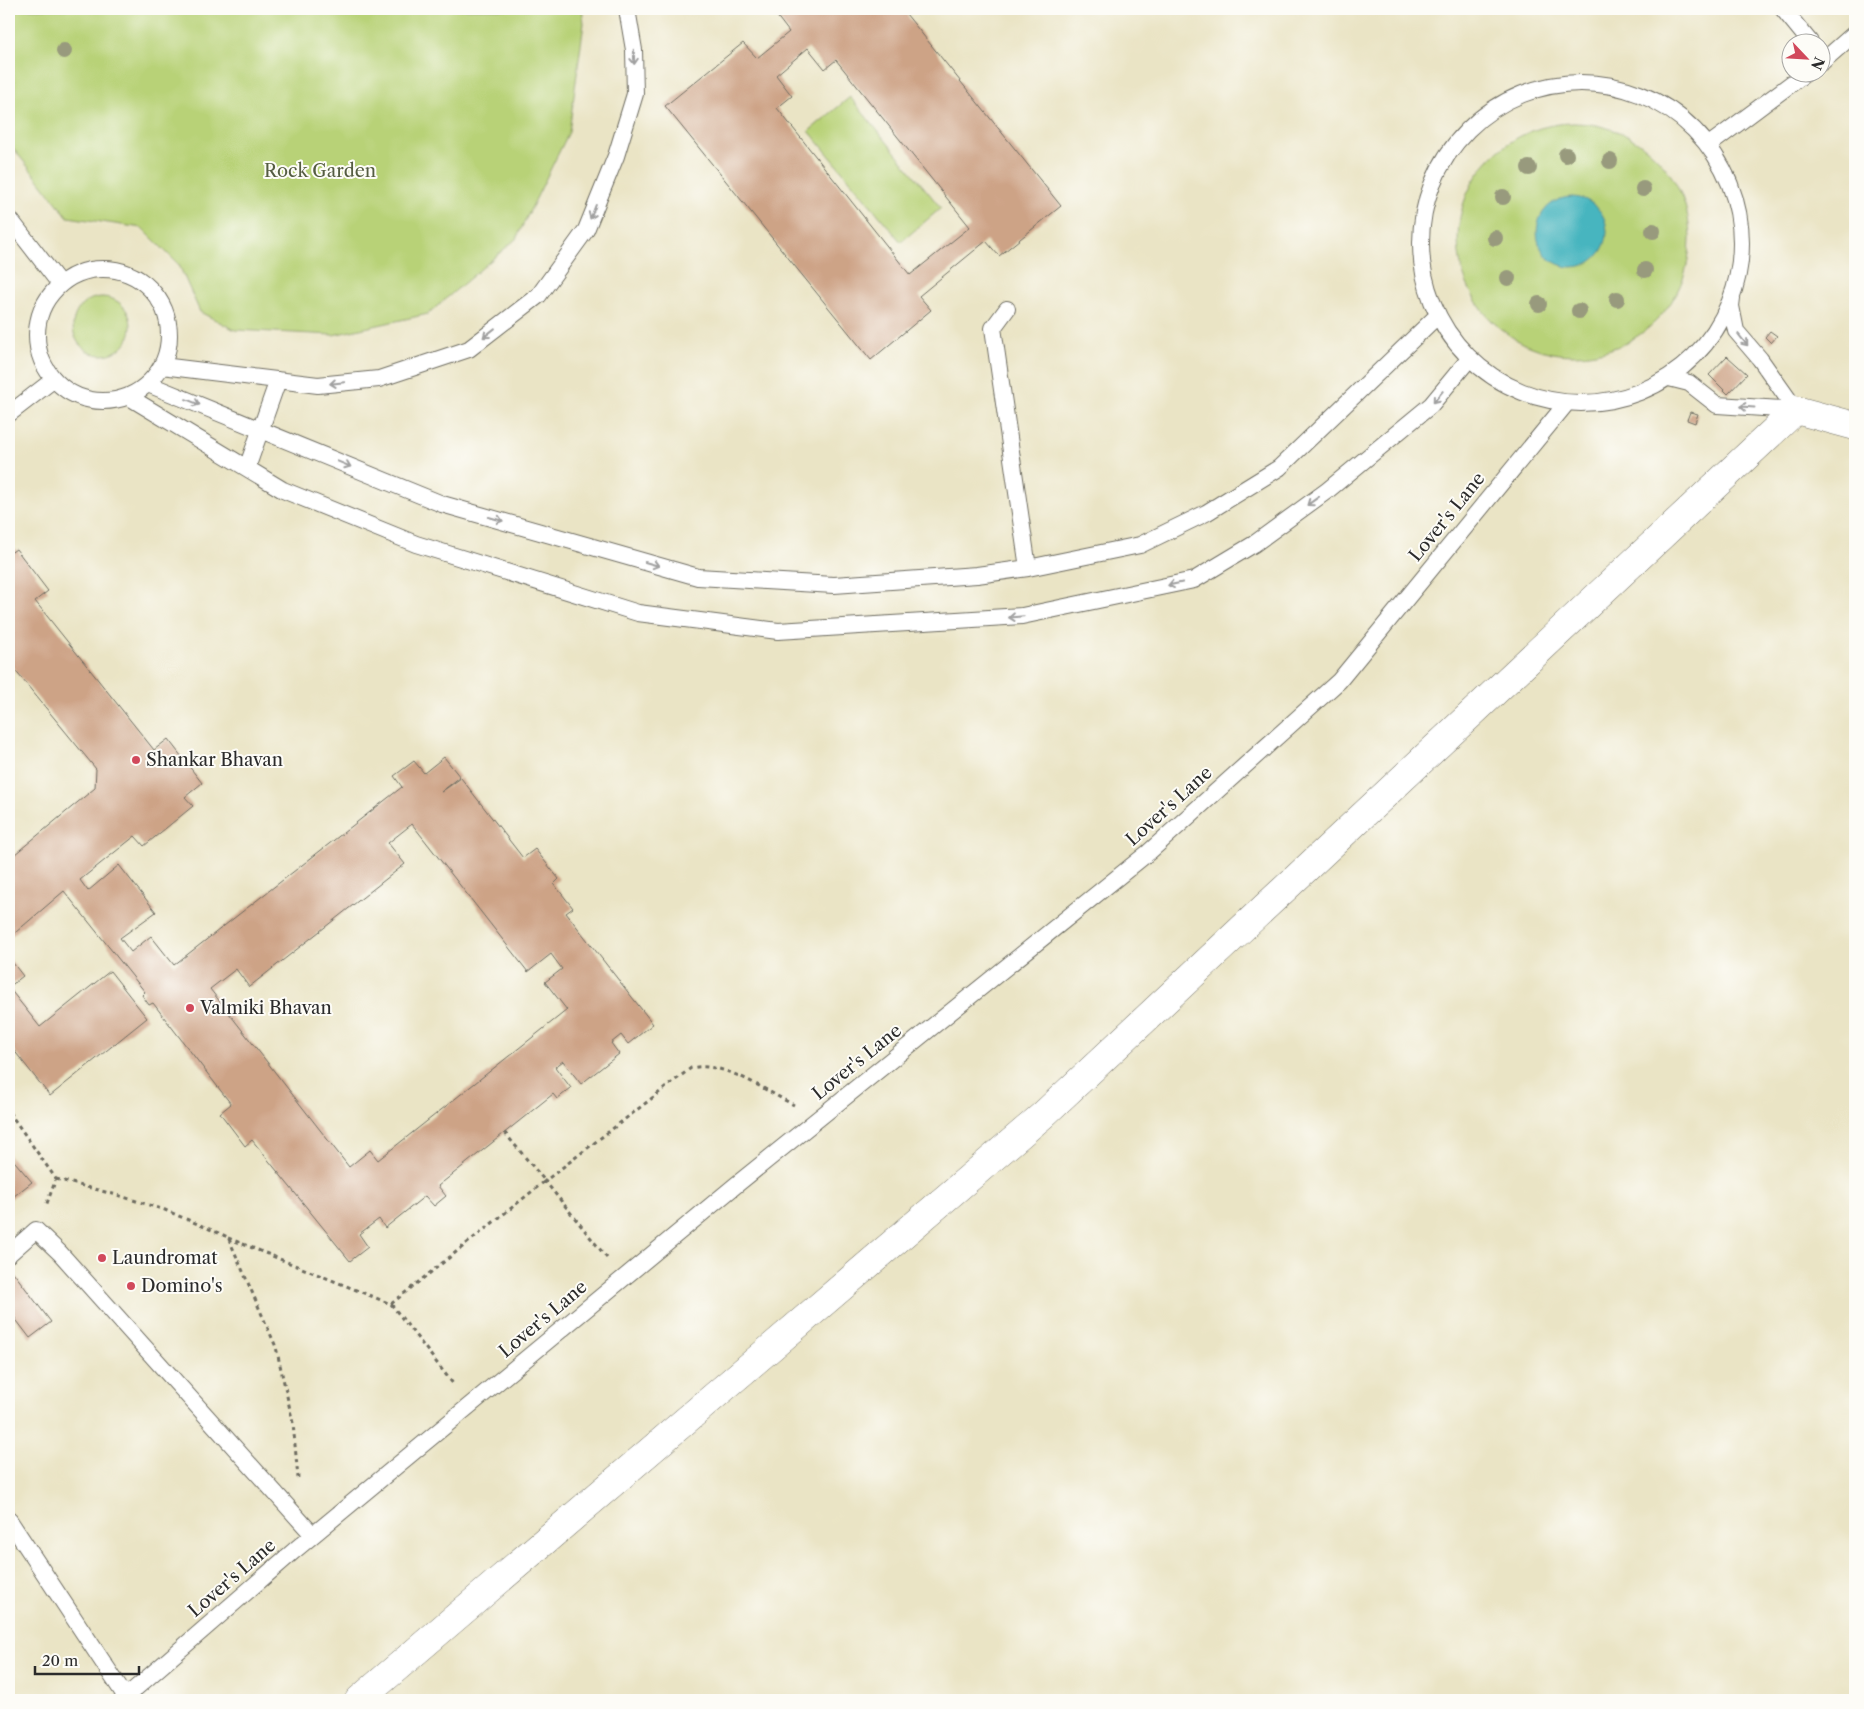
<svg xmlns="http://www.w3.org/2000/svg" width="1864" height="1709" font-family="'Libre Caslon Text',serif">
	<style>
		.green { fill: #b8d277; stroke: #727e51 }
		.water { fill: #46b5bf; stroke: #387075 }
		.building { fill: #cda386; fill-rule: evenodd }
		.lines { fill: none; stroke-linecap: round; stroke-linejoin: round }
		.service-casing { stroke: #6e6c61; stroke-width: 18 }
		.minor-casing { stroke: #6e6c61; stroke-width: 29 }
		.path { stroke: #6e6c61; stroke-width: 3; stroke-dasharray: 4 4; stroke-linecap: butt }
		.service { stroke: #fff; stroke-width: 16 }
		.minor { stroke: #fff; stroke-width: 28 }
		.tree { fill: #989a7d }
		.oneway { stroke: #a0a0a0 }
		.poi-dot { fill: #d1495b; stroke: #fdfcf7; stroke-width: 2 }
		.labels { text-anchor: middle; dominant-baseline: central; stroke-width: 4; stroke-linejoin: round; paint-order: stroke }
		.park-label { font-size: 18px; fill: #555d42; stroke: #fdfcf7 }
		.street-label { font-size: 18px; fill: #2b2b2b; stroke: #fdfcf7 }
		.poi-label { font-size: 18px; fill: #2b2b2b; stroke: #fdfcf7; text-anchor: start }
	</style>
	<rect width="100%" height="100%" fill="#fdfcf7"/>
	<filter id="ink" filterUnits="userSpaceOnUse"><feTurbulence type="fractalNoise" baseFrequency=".02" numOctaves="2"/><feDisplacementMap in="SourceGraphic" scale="10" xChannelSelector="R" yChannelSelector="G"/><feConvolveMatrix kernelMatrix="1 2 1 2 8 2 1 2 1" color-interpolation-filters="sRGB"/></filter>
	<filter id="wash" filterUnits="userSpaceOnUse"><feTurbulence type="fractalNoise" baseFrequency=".0096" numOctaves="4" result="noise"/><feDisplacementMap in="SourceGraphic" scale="20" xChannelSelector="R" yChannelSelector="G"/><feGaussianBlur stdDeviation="1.12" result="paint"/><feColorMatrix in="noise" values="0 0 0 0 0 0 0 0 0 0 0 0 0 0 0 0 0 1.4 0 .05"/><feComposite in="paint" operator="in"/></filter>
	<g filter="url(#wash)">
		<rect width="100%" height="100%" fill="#eae4c5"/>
		<path class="green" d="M9 9H582L584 23 569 132 516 239 428 314 333 335 235 330 200 312 179 265 142 228 68 217 9 143Z
			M850 97 941 208 901 242 809 131Z
			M1458 239a116 116 0 1 1 232 0a116 116 0 1 1-232 0Z
			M73 326a29 29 0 1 1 58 0a29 29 0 1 1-58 0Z"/>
		<path class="water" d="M1537 232a35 35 0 1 1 70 0a35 35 0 1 1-70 0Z"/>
		<g id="blocks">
			<path class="building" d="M785 9H902L1061 206 999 256 986 241 919 296 931 310 871 360 665 106 743 43 757 58 789 32 776 15ZM808 48 825 69 836 60 970 227 910 275 777 108 792 96 776 75Z
				M1770 331 1777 336 1771 343 1765 337Z
				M1727 356 1747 374 1728 394 1709 375Z
				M1690 412 1698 414 1695 423 1687 420Z
				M16 549 48 591 35 601 154 750 168 739 202 783 185 797 193 806 144 846 135 836 80 880 88 891 119 865 156 912 120 938 131 952 151 936 174 965 402 787 394 776 414 761 424 773 444 757 460 777 441 792 461 778 523 858 535 849 559 879 554 884 573 908 566 913 653 1024 628 1044 621 1035 611 1043 619 1054 581 1084 563 1061 555 1067 571 1088 557 1099 553 1094 438 1186 446 1196 434 1206 425 1196 385 1228 379 1219 359 1234 368 1247 350 1261 252 1140 245 1146 220 1113 231 1104 153 1003 149 1005 142 995 145 992 64 891 9 938V859L95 788 96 769 9 663V554ZM412 824 528 972 551 954 562 969 545 982 567 1010 378 1160 370 1150 349 1167 210 989 236 969 249 987 405 864 388 843Z
				M9 958 23 976 9 987Z
				M110 971 147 1018 50 1096 9 1044V988L40 1027Z
				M9 1155 32 1182 9 1200Z
				M13 1272 51 1322 30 1338 14 1317 9 1321V1275Z"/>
		</g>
	</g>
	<g filter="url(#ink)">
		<use href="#blocks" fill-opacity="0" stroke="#6e6c61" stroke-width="1"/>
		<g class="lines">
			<defs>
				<path id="service" d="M1783 9 1810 42
					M1822 62 1855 33
					M1421 243a160 160 0 1 1 320 0a160 160 0 1 1-320 0Z
					M1709 145 1807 72
					M9 218 60 284
					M37 335a66 66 0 1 1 132 0a66 66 0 1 1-132 0Z
					M1732 298 1731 306 1736 331 1760 359 1796 410
					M1007 309 993 328 1028 568
					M162 366 318 385 379 379 469 349 539 295 586 230 616 156 635 94 634 50 627 9
					M1669 378 1689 383 1717 405 1796 410
					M148 384 442 504 698 577 834 585 977 575 1028 568 1140 545 1206 513 1279 468 1437 316
					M129 397 283 490 416 544 638 613 778 631 1022 616 1194 580 1254 544 1328 490 1431 405 1469 359
					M9 414 53 380
					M247 468 278 380
					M9 1254 36 1230 60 1253 313 1535
					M9 1520 126 1697
					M122 1700 295 1550 736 1185 1149 852 1339 681 1566 404"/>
				<path id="minor" d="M359 1700 1043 1115 1796 410 1855 426"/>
			</defs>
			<use href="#service" class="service-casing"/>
			<use href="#minor" class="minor-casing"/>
			<path class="path" d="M9 1112 56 1179 46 1206
				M56 1179 117 1195 165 1210 228 1237 276 1347 293 1423 298 1478
				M228 1238 391 1304 545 1181 504 1132
				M607 1258 545 1181 691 1068C723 1060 766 1091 794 1105
				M391 1304 454 1385"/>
			<use href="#service" class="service"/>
			<use href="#minor" class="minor"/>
		</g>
		<g class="tree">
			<circle cx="64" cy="51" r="8"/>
			<circle cx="1566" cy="155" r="8"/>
			<circle cx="1610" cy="161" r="8"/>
			<circle cx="1529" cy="168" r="8"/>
			<circle cx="1643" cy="189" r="8"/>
			<circle cx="1503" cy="197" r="8"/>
			<circle cx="1653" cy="231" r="8"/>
			<circle cx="1495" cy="238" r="8"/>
			<circle cx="1645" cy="270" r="8"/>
			<circle cx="1508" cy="278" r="8"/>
			<circle cx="1617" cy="299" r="8"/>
			<circle cx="1539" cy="304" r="8"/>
			<circle cx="1579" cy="311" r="8"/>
		</g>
		<defs><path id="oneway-shaft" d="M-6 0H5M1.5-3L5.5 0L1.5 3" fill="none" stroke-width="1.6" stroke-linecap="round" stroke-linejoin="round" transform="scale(1.25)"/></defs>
		<g class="oneway">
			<use href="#oneway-shaft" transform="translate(634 57) rotate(88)"/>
			<use href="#oneway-shaft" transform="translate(593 212) rotate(112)"/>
			<use href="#oneway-shaft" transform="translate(489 333) rotate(142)"/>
			<use href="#oneway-shaft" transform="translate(1743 340) rotate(51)"/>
			<use href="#oneway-shaft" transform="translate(337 383) rotate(174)"/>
			<use href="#oneway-shaft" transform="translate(1438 397) rotate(129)"/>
			<use href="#oneway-shaft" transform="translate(193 402) rotate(22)"/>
			<use href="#oneway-shaft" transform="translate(1747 407) rotate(-176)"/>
			<use href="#oneway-shaft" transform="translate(344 464) rotate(22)"/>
			<use href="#oneway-shaft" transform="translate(1313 501) rotate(144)"/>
			<use href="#oneway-shaft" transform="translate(496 519) rotate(16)"/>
			<use href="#oneway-shaft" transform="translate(652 564) rotate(16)"/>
			<use href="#oneway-shaft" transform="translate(1175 584) rotate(168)"/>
			<use href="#oneway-shaft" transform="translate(1016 617) rotate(175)"/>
		</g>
	</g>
	<g class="poi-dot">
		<circle cx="136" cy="760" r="5"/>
		<circle cx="190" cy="1008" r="5"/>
		<circle cx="102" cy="1258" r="5"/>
		<circle cx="131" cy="1286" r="5"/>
	</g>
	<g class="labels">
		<g class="park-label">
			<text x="320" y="171">Rock Garden</text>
		</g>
		<g class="street-label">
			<text transform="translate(1447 517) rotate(-51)">Lover's Lane</text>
			<text transform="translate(1169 806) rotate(-42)">Lover's Lane</text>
			<text transform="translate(857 1062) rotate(-39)">Lover's Lane</text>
			<text transform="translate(543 1319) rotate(-40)">Lover's Lane</text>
			<text transform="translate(232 1578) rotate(-41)">Lover's Lane</text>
		</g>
		<g class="poi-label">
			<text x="146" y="760">Shankar Bhavan</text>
			<text x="200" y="1008">Valmiki Bhavan</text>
			<text x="112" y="1258">Laundromat</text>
			<text x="141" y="1286">Domino's</text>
		</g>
	</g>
	<rect width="1864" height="1709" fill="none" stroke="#fdfcf7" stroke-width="30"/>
	<g transform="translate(1806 58) rotate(115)"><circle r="24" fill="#fdfcf7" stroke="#a9a8a5"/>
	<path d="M0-4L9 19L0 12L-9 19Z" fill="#d1495b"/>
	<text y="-8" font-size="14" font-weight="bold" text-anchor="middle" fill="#2b2b2b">N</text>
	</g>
	<path d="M35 1666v8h104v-8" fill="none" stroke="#2b2b2b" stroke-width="2.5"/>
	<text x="42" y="1666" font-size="15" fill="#2b2b2b" stroke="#fdfcf7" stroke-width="4" paint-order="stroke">20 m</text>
</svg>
